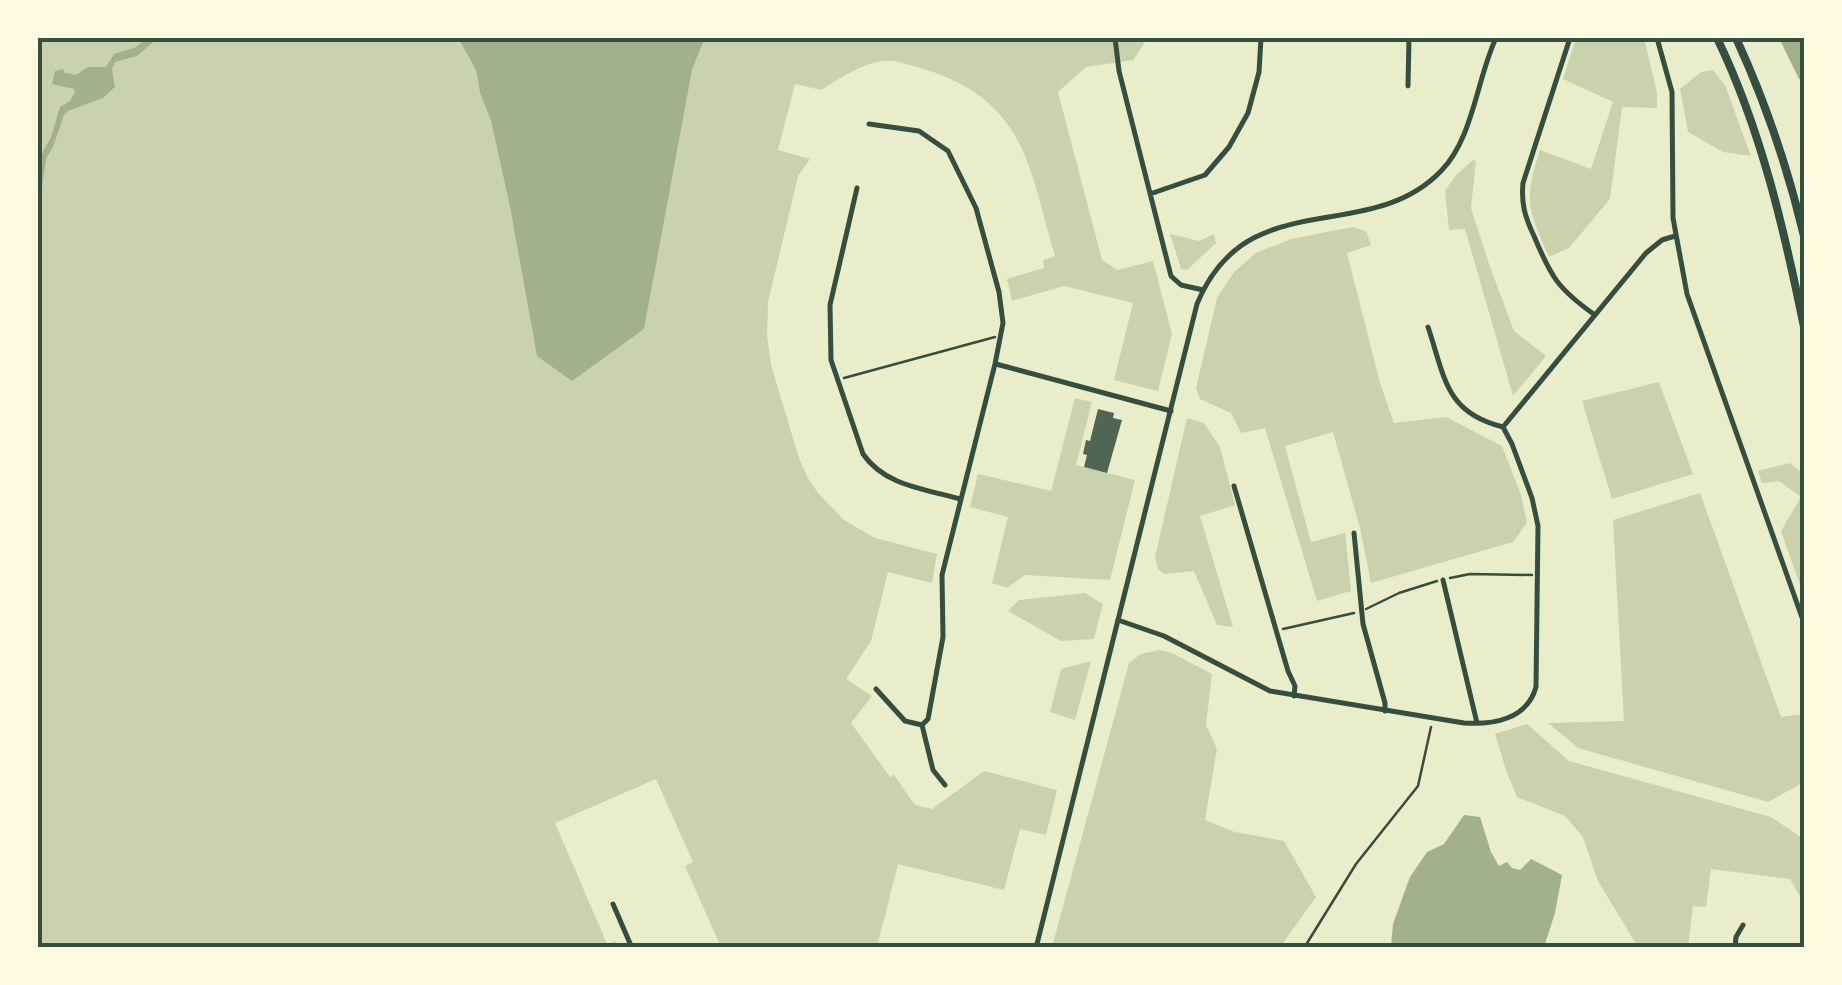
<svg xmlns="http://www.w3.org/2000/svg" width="1842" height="985" font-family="Merriweather,serif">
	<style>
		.green { fill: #cad2ad }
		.water { fill: #a3b18a }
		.building { fill: #4f6655 }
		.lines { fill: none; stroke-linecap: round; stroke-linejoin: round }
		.path { stroke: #344e41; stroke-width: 2.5 }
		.minor { stroke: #344e41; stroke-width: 5 }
		.tertiary { stroke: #344e41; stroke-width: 5 }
		.trunk { stroke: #344e41; stroke-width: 8 }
		.neatline { fill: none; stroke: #344e41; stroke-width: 4 }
	</style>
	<rect width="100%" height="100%" fill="#e9edc9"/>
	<path class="green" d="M38 38H146L143 41 149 38H458L476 70 480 93 491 121 511 212 692 70 705 38H1148L1133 60 1086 67 1058 92 1102 260 1118 270 1153 261 1172 334 1158 391 1114 380 1133 303 1064 286 1012 301 1007 279 1044 268 1043 260 1055 256C1043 217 1034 166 1013 132 989 95 955 77 913 66 904 64 893 59 883 61 860 64 841 78 821 90L795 84 778 150 810 159 798 176 768 302 767 334 771 365 799 458 808 478 818 493 844 520 875 538 937 554 932 583 888 572 871 641 846 679 872 696 851 723 890 777 894 775 915 805 932 809 984 771 1057 790 1046 835 1020 829 1004 890 898 864 877 947H721L685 866 693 862 656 779 555 823 607 944 615 941 618 947H38Z
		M1576 38H1644L1657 92V108L1622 107 1610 199 1569 248 1549 257C1528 208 1523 202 1540 150L1591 169 1613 102 1563 79Z
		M1713 70 1725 85 1751 156 1723 152 1688 132 1680 89 1701 72Z
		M1473 160 1476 161 1471 208 1490 267 1514 331 1546 356 1513 396 1465 229 1449 230 1445 191 1456 175Z
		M1352 227 1366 231 1371 245 1347 253 1380 383 1394 423 1446 417 1502 446 1521 495 1527 523 1513 542 1371 583 1360 528 1333 432 1285 446 1311 542 1345 533 1351 591 1317 601 1265 428 1241 433 1231 413 1200 399 1196 388 1217 298 1234 272 1256 253 1291 239Z
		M1170 234 1199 241 1214 234 1216 243 1187 270 1181 269Z
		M1659 382 1693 474 1612 499 1582 401Z
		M1075 398 1092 402 1076 465 1135 480 1110 580 1025 575 1007 588 992 583 1008 517 970 507 978 474 1051 491Z
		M1187 418 1204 423 1220 447 1235 505 1200 516 1233 627 1217 625 1194 571 1164 574 1158 569 1155 557Z
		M1790 463 1804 474V596L1781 531 1801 497 1779 481 1762 483 1758 471Z
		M1700 493 1781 717 1804 714V782L1768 802 1578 748 1548 723 1624 721 1613 520Z
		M1085 593 1103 604 1094 639 1061 641 1008 611 1019 600Z
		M1159 650 1172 653 1212 674 1206 725 1217 749 1205 820 1235 832 1284 841 1316 897 1280 947H1052L1129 663 1141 654Z
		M1091 661 1075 720 1050 712 1061 669Z
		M1527 724 1569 761 1771 817 1804 839V903L1790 879 1711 869 1706 907 1693 906 1688 947H1638L1598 881 1583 837 1565 816 1517 797 1506 770 1495 734Z"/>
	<path class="water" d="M146 38H158L137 56 115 62 112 69 115 87 103 98 68 111 64 115 53 147 46 159 41 195 42 213 38 229 39 159 51 137 60 107 70 101 75 92 74 89 52 84 55 71 63 69 65 73 76 75 88 67H106L114 54 136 47Z
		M458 38H705L692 70 644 329 572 381 537 356 511 212 491 121 480 93 476 70Z
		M1779 38H1804V79H1799Z
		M1464 815 1480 817 1491 852 1499 866 1507 862 1512 868 1520 870 1531 859 1562 875 1555 913 1544 947H1391L1393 924 1410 877 1427 852 1444 844Z"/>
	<path class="building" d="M1098 409 1114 413 1113 418 1122 420 1107 473 1084 467 1087 455 1083 454 1086 440 1090 441Z"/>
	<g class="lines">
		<path class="path" d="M844 378 995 337
			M1450 578 1470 574 1532 575
			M1366 609 1399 593 1437 581
			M1283 629 1354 613
			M1304 948 1356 864 1418 786 1431 727"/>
		<path class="minor" d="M1115 38 1119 71 1171 276 1181 285 1203 290
			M1570 38 1523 183C1521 204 1525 217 1534 236 1551 277 1558 289 1595 315
			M1657 38 1672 92 1673 218 1687 294 1804 623
			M1408 86 1409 38
			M869 124 919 131 948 151 976 208 999 292 1003 323 995 364 942 575 943 637 928 719 922 725 905 721 876 689
			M857 188 830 305 831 360 863 454C885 486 925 489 960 499
			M1150 194 1205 175 1229 147 1248 113 1259 72 1261 38
			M1428 327C1445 377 1445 413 1503 427
			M996 364 1171 411
			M1503 427 1646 253 1662 240 1675 236
			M1234 486 1288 671 1295 686 1294 696
			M1354 533 1363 624 1385 703V711
			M1443 580 1477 723
			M1118 620 1164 636 1270 691 1464 723C1494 725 1527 719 1536 687L1538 526 1532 498 1512 444 1503 427
			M922 725 933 770 945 785
			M613 904 632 948
			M1735 948 1736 937 1743 925"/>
		<path class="tertiary" d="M1036 948 1197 304C1247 182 1368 247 1441 171 1473 139 1477 78 1496 38"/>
		<path class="trunk" d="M1717 38C1761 129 1784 229 1804 327
			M1736 38C1765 101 1788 169 1804 236"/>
	</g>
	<rect width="1842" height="985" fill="none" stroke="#fefae0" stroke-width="80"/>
	<rect x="40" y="40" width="1762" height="905" class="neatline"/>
</svg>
